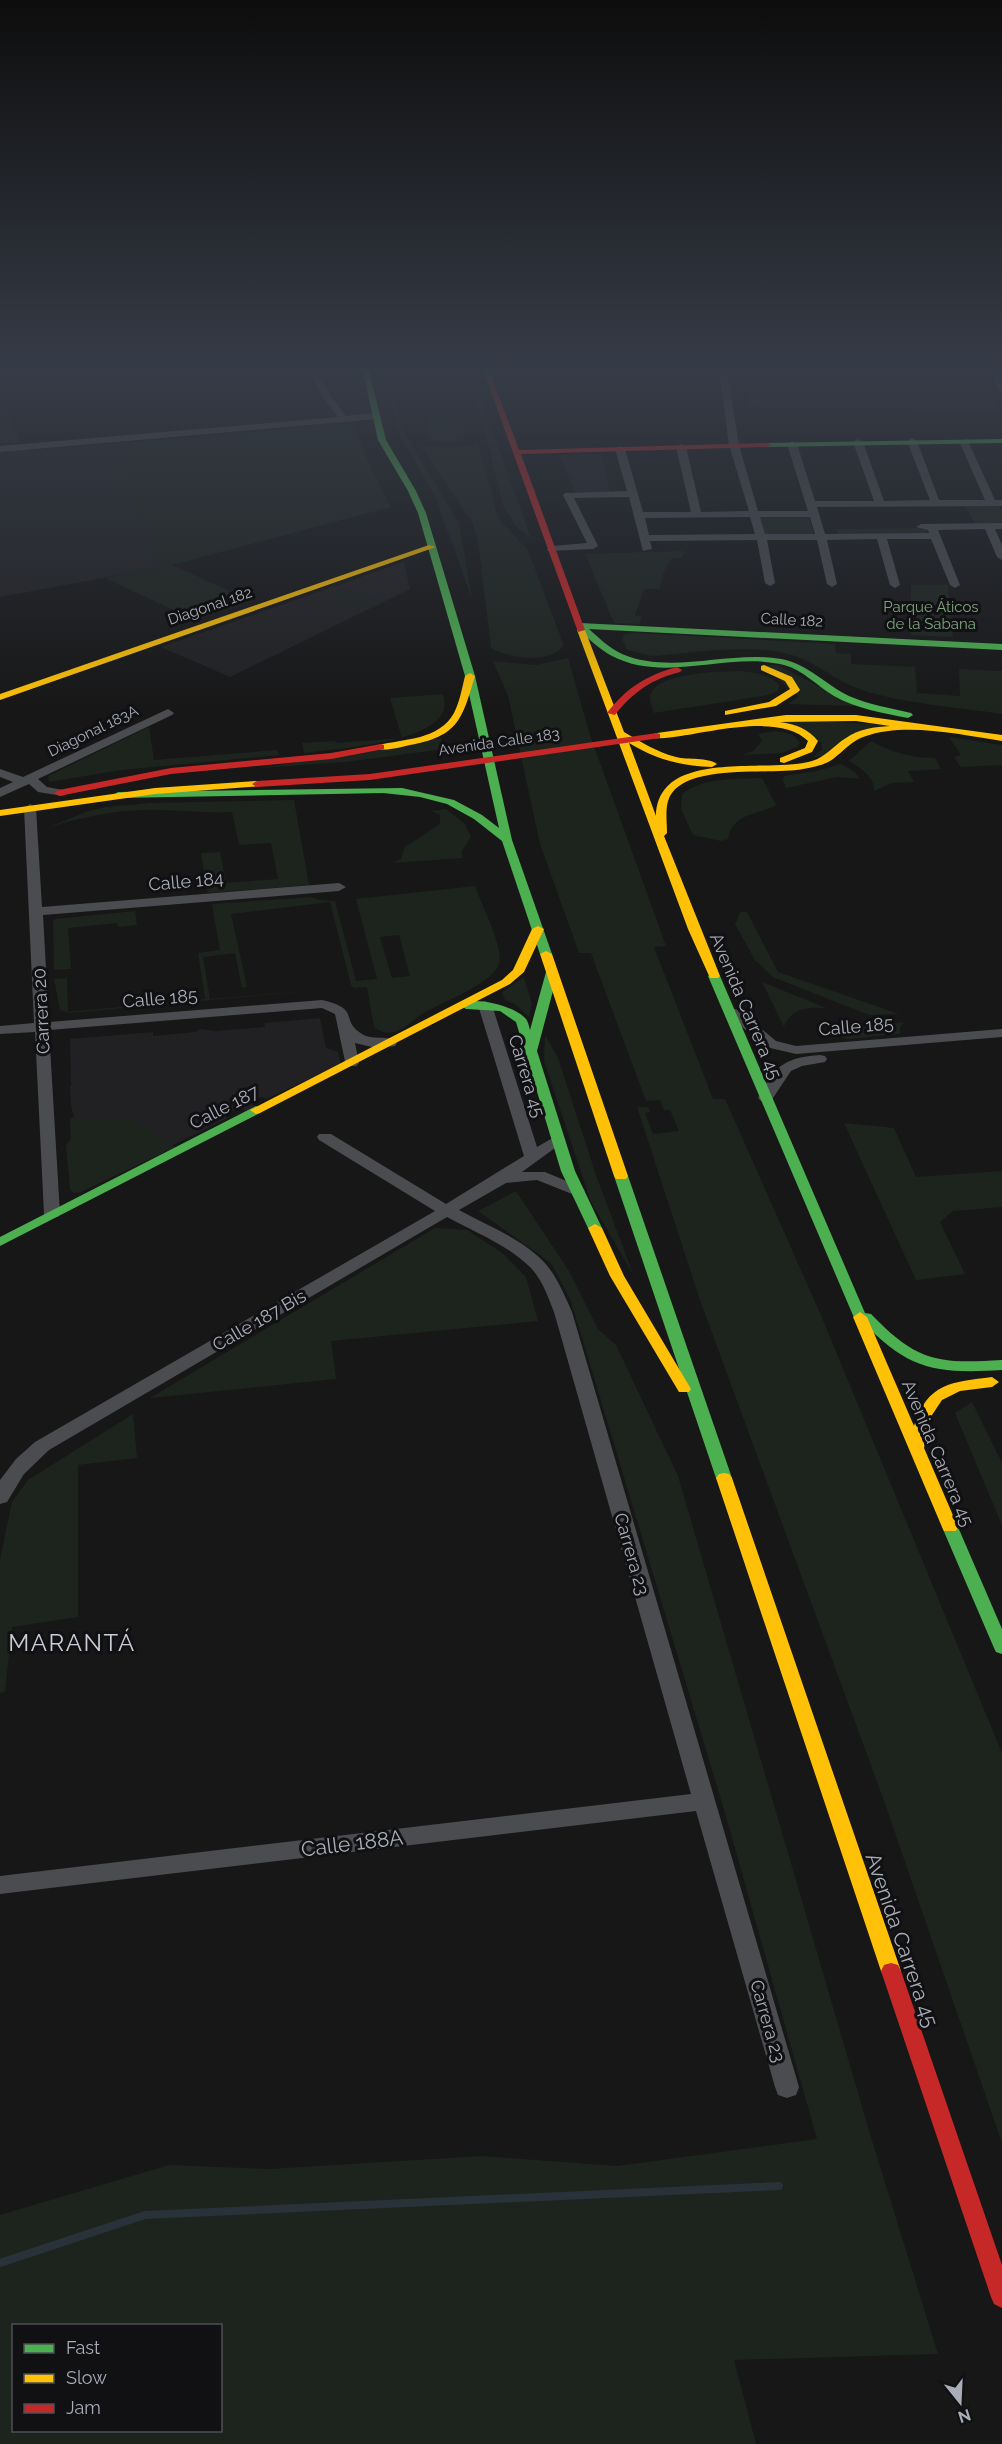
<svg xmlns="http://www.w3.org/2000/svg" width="1002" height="2444" font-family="Raleway,sans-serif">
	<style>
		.built { fill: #212123 }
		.green { fill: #1d241e; fill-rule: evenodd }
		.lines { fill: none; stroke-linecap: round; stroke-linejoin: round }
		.stream { stroke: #2a3239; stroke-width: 8 }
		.street { fill: #4b4c50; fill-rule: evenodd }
		.fast { fill: #4caf50; fill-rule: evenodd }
		.slow { fill: #ffc107; fill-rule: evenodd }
		.jam { fill: #c62828; fill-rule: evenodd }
		.labels { text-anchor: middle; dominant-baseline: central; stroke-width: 6; stroke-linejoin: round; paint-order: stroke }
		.far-street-label { font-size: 15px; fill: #a8adb8; stroke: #111113 }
		.far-park-label { font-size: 15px; fill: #7fa381; stroke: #111113 }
		.street-label { font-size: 18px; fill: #a8adb8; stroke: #111113 }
		.near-street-label { font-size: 21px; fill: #a8adb8; stroke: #111113 }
		.near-neighbourhood-label { font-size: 24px; letter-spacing: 1.5px; fill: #c9ccd4; stroke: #111113 }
	</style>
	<rect width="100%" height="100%" fill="#171717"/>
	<path class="built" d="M111 444 163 567 0 597V452Z
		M602 454 610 492H575L559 455Z
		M404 562 410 589 230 677 161 647Z
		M320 1018 326 1048 338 1052 341 1064 266 1099 261 1097 251 1103 255 1106 246 1111 241 1108 232 1111 225 1115 228 1118 75 1193 71 1191 66 1145 71 1139 70 1119 74 1118 71 1105 70 1086 73 1084H71L70 1039 153 1032V1036L195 1032 200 1029 216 1031 213 1034 217 1031 265 1027 264 1023Z"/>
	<path class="green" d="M381 367H388L401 428 459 523 472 599 435 496 400 436Z
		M465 367H469L531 538 518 529 503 506 485 432Z
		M747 392 992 396 998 410 749 407Z
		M6 404 19 442 0 443V405Z
		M447 412 464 428V437L461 440C447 444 429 444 424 429L432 413Z
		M353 423 367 460 391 507 172 565 252 601 195 620 105 578 162 567 111 444Z
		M478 444 498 518 528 550 564 646C547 664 511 659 491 648L478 541 472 522 422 447H451Z
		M998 504 1002 510V524H975L965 505Z
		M809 516 814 535 763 536 757 517Z
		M925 528 928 534 839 535 837 529Z
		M684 551 682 558H672L663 573 660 589H644L635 615 642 616 639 624 614 623 585 554Z
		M911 585H948L953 637 911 635Z
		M348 590 376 600 380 602 360 610 328 598Z
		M637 633 835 644 836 653 851 654V664L915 667 917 693 960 696 959 669 1002 671V714C957 707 905 704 862 690 832 680 813 658 780 652 739 645 693 653 652 656L627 650 622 639 625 634Z
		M568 658 590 735 666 946 654 947 713 1099H725L820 1313 1002 1753V2143L883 1798 700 1300 637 1107H648L650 1112 645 1113 653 1134 679 1131 670 1110H664L660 1100 646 1101 591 953H579L540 844 508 696 493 661 536 665Z
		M763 665H778L856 706 788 704 798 697Z
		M741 671C754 673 770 674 779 685L778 691 768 695 654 713C653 709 650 703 650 699 651 671 722 672 741 671Z
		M443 694C444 700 446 707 443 712 430 743 334 749 304 753L302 743 335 741 336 743 402 738 390 698Z
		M812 721 893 725 822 756 813 757 822 749 821 742 782 722Z
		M149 727 154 760 277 750 279 755 122 770 49 782 48 776Z
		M776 731C785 733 795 733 800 743L797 747 782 753 743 755 753 751 762 741 758 734Z
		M949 737 1002 745V765L961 767 954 757 961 755Z
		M441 738 445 749 345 762 261 768Z
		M871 741C891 752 911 758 935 758L941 769 908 771 914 782 892 783 874 791C875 777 860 768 849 761Z
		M841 764 855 772 860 779 837 777 786 788 783 781 784 776 817 771Z
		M762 778 776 805C757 815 732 813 728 839L721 841 693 835 681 809 682 794C703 777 736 779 762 778Z
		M294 800 309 885 209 893 207 890 201 853 220 852 226 883 278 879 271 843 239 845 232 812C203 814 173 809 143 810 111 811 77 818 47 828L86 812 105 807 150 803Z
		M446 809 465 824 471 837 461 852 463 858 392 863 401 859 405 847 440 824V815L431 811Z
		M475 886C481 904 504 947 499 964 492 984 440 1003 422 1014 414 1019 405 1029 395 1032 388 1034 380 1032 374 1027L367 987 354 988 351 985 330 902 231 914 247 987 242 988 235 953 203 957 210 999 319 990 69 1013 60 1010 54 979 67 978 68 1012 205 999 198 953 220 950 212 904 312 897 319 900 335 901 356 981 377 979 356 899ZM399 935 410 976 392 978 380 937Z
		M135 911 137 925 118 927 117 923 68 928 71 969 54 970 53 921 55 919Z
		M740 912H747L778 972 899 1014 869 1015 773 977 755 960 735 924Z
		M524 977 532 1004 529 1017 515 1004 505 1000 502 992Z
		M762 982 829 1009C811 1006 791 1007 784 1027Z
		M904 1022 900 1027V1034L847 1039 833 1034 848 1028Z
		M545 1035 558 1058 597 1178 633 1274 591 1202 544 1061Z
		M73 1117 88 1122 130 1118 175 1147 79 1193 70 1189 66 1145 71 1139 70 1119Z
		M844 1123 894 1128 916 1177 1002 1171V1207L953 1211 940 1222 965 1274 916 1280Z
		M516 1191 569 1271 598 1329 616 1345 678 1476 870 2134 938 2354 734 2360 756 2444H0V2215L169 2165 270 2169 481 2156 617 2166 817 2139 725 1813 571 1301 551 1263 478 1211ZM14 2326H220V2430H14Z
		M435 1228 467 1230 501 1252 526 1277 538 1321 331 1341 336 1379 150 1398Z
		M972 1402 1002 1463V1525L955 1413Z
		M133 1414 137 1458 78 1465V1617L12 1627 5 1692 0 1693V1560L12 1502 28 1480Z"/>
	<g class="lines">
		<path class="stream" d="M0 2263 145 2215 779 2186"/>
		<path class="street" d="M306 367H314L331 396 346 416 375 413 379 416 375 419 344 422 0 452V446L338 417 323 397Z
			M487 370 727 371 739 445 758 511H808L787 444 792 441 797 444 815 501H874L853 442 858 439 863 442 884 501 930 500 907 441 912 438 917 441 939 500H985L959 441 967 439 995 500H1002V506L817 507 825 534 929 533 928 530 916 527 921 524 1002 523V529H995L1002 545V560L997 557 985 529 938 530 960 585 955 588 950 585 931 539H887L900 585 895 588 890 585 877 539 827 540 837 584 832 587 827 584 817 540H767L775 583 770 586 765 583 757 540 650 541 652 549 643 551 629 497 574 498 598 546 593 549 548 551 547 549 552 546 587 543 563 495 565 493 627 491 615 449 620 446 625 449 643 512H691L676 447 681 444 686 447 701 512 749 511 729 445 720 376 484 375V371ZM750 517 755 534 649 535 645 518ZM760 517H810L815 534H765Z
			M994 370 997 371 1002 380V392L998 389 990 373Z
			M168 709 174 713 172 715 38 779 47 787 63 790 65 793 63 796 38 792 29 784 0 797V788L13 782 0 777V769L23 777Z
			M30 804 36 808 42 907 339 883 346 887 339 891 43 915 49 1022 322 1000C362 1009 339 1020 362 1034 373 1041 389 1034 397 1043L395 1046 376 1048 355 1043 359 1063 356 1066H346L335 1014 322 1008 49 1030 60 1214 58 1217H46L44 1214 35 1032 0 1034V1026L34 1023 24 808Z
			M485 1001 492 1005 537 1147 558 1135 566 1140 522 1172H545L583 1188 585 1191 577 1196 537 1180 506 1183 459 1210C486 1225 520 1238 542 1260 556 1274 564 1294 572 1312L799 2087 796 2095 787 2098 778 2095 775 2087 696 1811 0 1894V1876L691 1794 554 1312C548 1297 542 1279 530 1267 508 1245 474 1232 447 1217L49 1450 24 1474 7 1502 0 1504V1480L16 1459 35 1442 435 1211 319 1140 317 1137 319 1134H331L446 1204 524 1156 478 1005Z
			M734 1009 739 1010 776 1041 796 1046 1002 1029V1037L796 1054 766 1047 729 1016 727 1013Z
			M820 1055 825 1056 827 1059 825 1062 802 1066 791 1071 771 1101H761L758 1098C775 1066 783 1058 820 1055Z"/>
		<path class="fast" d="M362 367H368L386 440 416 491 426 513 475 676 512 840 552 954 550 956 546 957 540 954 502 841 474 819 447 804 420 797 383 793 118 798 113 795 118 792 402 788 454 800 482 815 499 828 465 676 418 513 408 491 378 440Z
			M1002 439V443L767 447 763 445 767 443Z
			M580 623 1002 644V650L589 629C599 638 609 648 622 654 672 675 729 650 781 659 808 664 826 685 849 696 869 705 891 708 911 713L913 715 908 718C883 713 857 709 834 696 817 686 803 670 784 665 728 651 666 684 612 656 599 649 588 638 577 628V624Z
			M552 969 558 972 537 1051 575 1171 602 1228 595 1232 588 1228 561 1171 516 1022 500 1011 466 1009 460 1005C472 995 513 1006 524 1017 528 1020 529 1026 530 1030L546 972Z
			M714 973 720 976 865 1313 871 1314C917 1362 938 1364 1002 1360V1370C936 1374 908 1370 862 1321L855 1320 708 976Z
			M256 1106 262 1110 260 1113 0 1246V1237Z
			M621 1172 628 1176 732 1478 729 1482H719L716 1478 614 1176Z
			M950 1521 956 1523 958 1527 1002 1629V1654L996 1652 994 1648 942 1527 944 1523Z"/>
		<path class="slow" d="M429 545 436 547 0 700V694Z
			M581 627 585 630 624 732C641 742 657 752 676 757 688 760 708 757 717 764L712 767C681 766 655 759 629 743L656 816C658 747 768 774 812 761 826 757 833 746 846 738 858 729 875 727 890 726L856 721 780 722C796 724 808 729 818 741L812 752 784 763 780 762V758L805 748 808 741C782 714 716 731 681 736 672 737 662 739 654 738V734L657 733 786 715H856L1002 735V741C962 735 906 722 866 736 852 740 845 750 833 759 825 765 814 767 803 769 771 775 693 764 672 793 664 803 667 821 667 833L664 836 720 976 718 978H710L688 929 577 630Z
			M764 665 792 677 800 690 798 692 776 706 725 715V711L769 702 790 689 785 681 761 670V666Z
			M470 673 475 676C462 719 459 736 410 745 400 747 388 751 378 749V745C404 739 439 740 454 713 460 701 462 688 465 676Z
			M257 781 261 782V786L155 794 0 816V810L155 788Z
			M538 926 544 929 524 972 510 984 260 1113 256 1114 250 1110 502 980 513 970 532 929Z
			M546 951 552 954 628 1176 626 1179H616L614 1176 540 954Z
			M595 1224 602 1228 624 1276 691 1389 689 1392H679L610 1276 588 1228Z
			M860 1312 867 1317 914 1426C927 1383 952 1382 992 1377L999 1382 992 1387 960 1391 942 1400 932 1415 928 1430 924 1448 958 1527 956 1531H944L942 1527 853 1317Z
			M724 1473 729 1474 732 1478 901 1971 898 1977 891 1979 884 1977 881 1971 716 1478 719 1474Z"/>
		<path class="jam" d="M482 367H488L519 450 767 443 771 445 767 447 521 454 585 630 578 632Z
			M677 667 682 670 680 672C652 679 633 692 615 715L607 713C626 688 647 675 677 667Z
			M657 733 660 734V738L370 780 257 787 252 784 257 781 370 774Z
			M381 744 384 745V749L331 759 171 774 59 796 54 793 59 790 171 768 331 753Z
			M891 1963 898 1965 901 1971 1002 2265V2308L994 2304 991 2297 881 1971 884 1965Z"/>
	</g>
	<linearGradient id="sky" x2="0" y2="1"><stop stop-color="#0d0d0d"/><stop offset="0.52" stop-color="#363c47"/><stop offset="1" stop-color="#363c47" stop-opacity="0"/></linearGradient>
	<rect width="1002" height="709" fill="url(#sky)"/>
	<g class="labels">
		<g class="far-street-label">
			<text transform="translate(210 606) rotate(-19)">Diagonal 182</text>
			<text transform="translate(792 620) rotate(3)">Calle 182</text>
			<text transform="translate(93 731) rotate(-26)">Diagonal 183A</text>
			<text transform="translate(499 742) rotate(-8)">Avenida Calle 183</text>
		</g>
		<g class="far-park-label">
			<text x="931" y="607">Parque Áticos<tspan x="931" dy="17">de la Sabana</tspan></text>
		</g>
		<g class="street-label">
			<text transform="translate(186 881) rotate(-5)">Calle 184</text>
			<text transform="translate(160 998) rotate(-5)">Calle 185</text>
			<text transform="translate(746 1006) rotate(67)">Avenida Carrera 45</text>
			<text transform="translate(41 1011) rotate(-93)">Carrera 20</text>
			<text transform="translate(856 1026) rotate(-5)">Calle 185</text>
			<text transform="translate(527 1076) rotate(73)">Carrera 45</text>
			<text transform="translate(224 1107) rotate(-27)">Calle 187</text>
			<text transform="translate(259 1320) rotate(-30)">Calle 187 Bis</text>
			<text transform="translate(938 1453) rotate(67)">Avenida Carrera 45</text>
			<text transform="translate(632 1554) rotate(74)">Carrera 23</text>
			<text transform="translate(768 2021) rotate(74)">Carrera 23</text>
		</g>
		<g class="near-street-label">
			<text transform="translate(352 1843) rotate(-7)">Calle 188A</text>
			<text transform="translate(902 1940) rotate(71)">Avenida Carrera 45</text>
		</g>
		<g class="near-neighbourhood-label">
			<text x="72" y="1642">MARANTÁ</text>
		</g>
	</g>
	<rect x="12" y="2324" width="210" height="108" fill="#111113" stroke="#4d4f55" stroke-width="1.5"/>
	<rect x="24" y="2344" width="30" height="9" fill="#4caf50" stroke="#4d4f55" stroke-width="1.5"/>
	<text x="66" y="2354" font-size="18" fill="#a8adb8">Fast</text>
	<rect x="24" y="2374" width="30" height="9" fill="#ffc107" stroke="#4d4f55" stroke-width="1.5"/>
	<text x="66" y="2384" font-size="18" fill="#a8adb8">Slow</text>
	<rect x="24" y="2404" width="30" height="9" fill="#c62828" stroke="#4d4f55" stroke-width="1.5"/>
	<text x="66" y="2414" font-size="18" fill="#a8adb8">Jam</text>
	<g transform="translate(960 2402) rotate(162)" stroke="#111113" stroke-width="4.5" paint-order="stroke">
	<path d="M0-4.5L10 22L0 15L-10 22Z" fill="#a8adb8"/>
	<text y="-9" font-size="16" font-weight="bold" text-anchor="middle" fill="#a8adb8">N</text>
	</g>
</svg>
